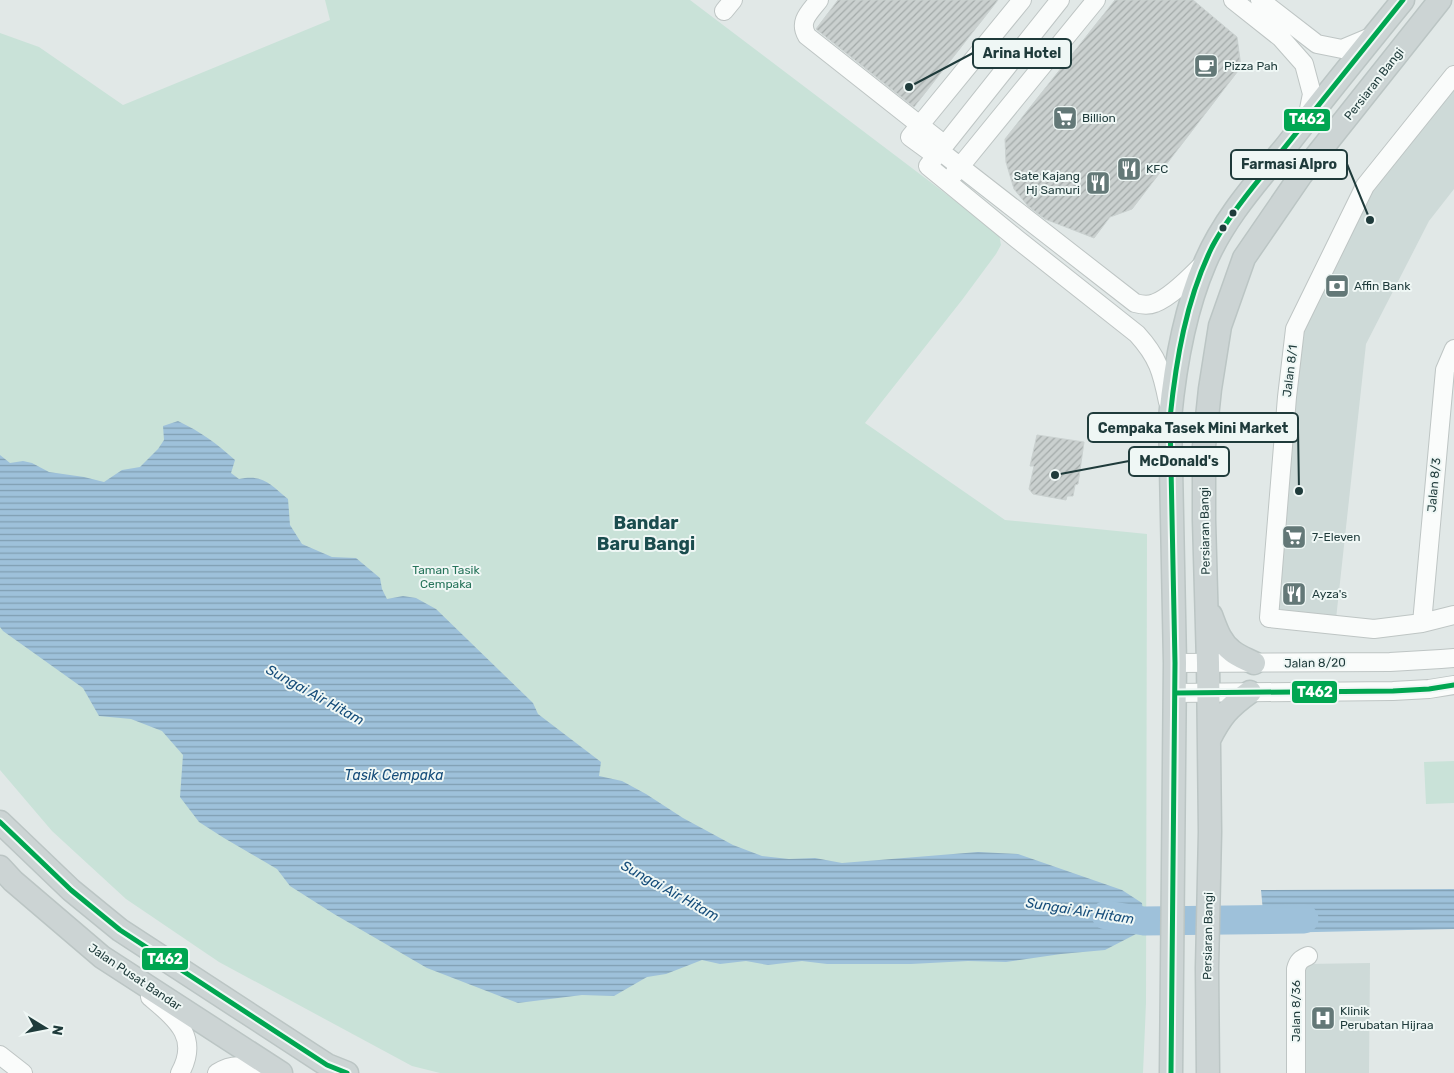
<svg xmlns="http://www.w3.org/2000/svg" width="1454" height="1073" font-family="Rubik,sans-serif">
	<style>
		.built { fill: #cedad8 }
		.green { fill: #c9e2d8 }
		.water { fill: url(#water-rules) }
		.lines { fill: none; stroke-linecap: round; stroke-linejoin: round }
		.river { stroke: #9ec1da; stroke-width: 29 }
		.building { fill: url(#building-hatch); stroke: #cad1d0 }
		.minor-casing { stroke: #bec5c4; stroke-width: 20 }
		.major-casing { stroke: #bbc5c4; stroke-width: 25 }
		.minor { stroke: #fafcfb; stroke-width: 18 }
		.major { stroke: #ccd4d4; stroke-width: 22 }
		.bus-1-casing { stroke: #eff7f5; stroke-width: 9 }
		.bus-1 { stroke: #00a651; stroke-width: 5 }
		.bus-dot { fill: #1f3b3b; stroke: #eff7f5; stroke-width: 2 }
		.labels { text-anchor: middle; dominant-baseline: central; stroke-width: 4; stroke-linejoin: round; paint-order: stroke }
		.poi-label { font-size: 12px; fill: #1f3b3b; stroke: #eff7f5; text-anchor: start }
		.street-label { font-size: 12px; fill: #1f3b3b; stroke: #eff7f5 }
		.park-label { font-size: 12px; fill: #27745b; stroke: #eff7f5 }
		.water-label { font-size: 14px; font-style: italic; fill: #164d7a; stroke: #eff7f5 }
		.district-label { font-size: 18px; font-weight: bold; fill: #1a4c4e; stroke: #eff7f5 }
		.leader { fill: none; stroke: #1f3b3b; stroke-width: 2 }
		.callout-dot { fill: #1f3b3b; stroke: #eff7f5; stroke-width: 2 }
		.callout { fill: #eff7f5; stroke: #1f3b3b; stroke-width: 2 }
		.callout-label { font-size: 14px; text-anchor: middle; font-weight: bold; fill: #1f3b3b }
		.line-badge { stroke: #eff7f5; stroke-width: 2 }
		.badge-label { font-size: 14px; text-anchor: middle; font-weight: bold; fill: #fff }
	</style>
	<defs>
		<pattern id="water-rules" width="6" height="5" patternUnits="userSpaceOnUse" patternTransform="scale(1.25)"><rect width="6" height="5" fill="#9ec1da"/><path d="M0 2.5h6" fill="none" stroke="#809eb2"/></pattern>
		<pattern id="building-hatch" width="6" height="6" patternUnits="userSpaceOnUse" patternTransform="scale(1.25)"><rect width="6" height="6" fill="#cad0cf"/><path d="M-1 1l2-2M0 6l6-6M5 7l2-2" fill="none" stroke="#a3aaa9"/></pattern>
	</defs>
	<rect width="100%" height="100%" fill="#e1e8e7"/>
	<path class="built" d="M1454 83V189L1429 221 1366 344 1336 619 1277 613 1295 380 1303 325 1373 186Z
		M1370 963 1369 1073H1302L1301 971 1306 964Z"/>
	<path class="green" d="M325 0H690L999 234 1001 245 996 254 962 300 865 423 1005 520 1147 534 1146 1003 1143 1073H440L412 1066 219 962 126 899 52 831 0 770V33L39 47 123 105 330 20Z
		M1454 761V803L1426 804 1424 762Z"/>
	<path class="water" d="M178 421C201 432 216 443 235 460L231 473 239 479C263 474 270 484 288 499L290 525 302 544 332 557 356 558 380 578 382 589 387 599 403 596 416 598 436 609 533 703 538 714 601 762 599 776 622 781 646 794 683 818 733 845 762 856 789 859 815 858 842 863 978 852 1018 854 1122 890 1142 903 1144 921 1136 934 1105 950 1061 954 1006 962 968 961 911 964H827L802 961 768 965 746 961 720 964 702 960 666 974 647 977 614 996 582 995 518 1003 427 968 334 914 290 886 277 869 224 838 199 822 180 797 183 755 162 731 131 719 99 716 83 688 3 631 0 627V455L10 463 23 461 32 463 49 472 84 477 104 482 122 470 140 467 158 449 164 440 163 426Z
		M1454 889V929L1265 933 1261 890Z"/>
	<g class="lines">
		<path class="river" d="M1106 915 1144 921 1304 919"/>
	</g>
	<path class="building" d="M838 0H998L914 107 816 29Z
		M1115 0H1193L1237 37 1241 67 1132 209 1110 217 1094 238 1045 219 1028 206 1014 189 1006 162 1005 139Z
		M1037 435 1084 442 1078 484 1075 485 1073 496H1067L1066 500 1033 494 1029 489 1034 466H1030Z"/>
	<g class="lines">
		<defs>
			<path id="minor" d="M819 0C810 12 798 21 807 36L945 145
				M1060 0 928 166 1017 239 1137 334C1158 357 1162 372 1168 402
				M1233 0 1281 38 1304 64 1312 94 1307 119
				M1260 0 1317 44 1342 49 1373 36
				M724 11 733 0
				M1454 75 1365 186 1295 329 1287 397 1269 618 1374 629 1422 623 1454 615
				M940 151 1135 303C1142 305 1148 306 1155 303 1171 297 1190 277 1202 265
				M936 156 910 137 1022 0
				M954 174 1096 0
				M1422 623 1445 370 1454 349
				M1175 663 1390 662 1441 659 1454 658
				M1175 693 1393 691 1429 689 1454 685
				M150 997C176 1019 200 1037 180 1073
				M0 1055 23 1073
				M217 1073C234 1062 247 1066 263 1073
				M1296 1073V969C1298 961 1301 959 1308 956"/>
			<path id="major" d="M1211 615C1216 628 1220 642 1232 651 1238 656 1246 659 1254 663
				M1209 740C1221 716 1229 707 1250 692
				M0 822 71 890 120 930 327 1065 347 1073
				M0 867 13 881 102 957 281 1073
				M1171 1073 1175 663 1170 418C1175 365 1184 312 1205 263 1224 218 1257 182 1287 145 1325 96 1364 48 1403 0
				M1208 1073 1207 968 1210 832 1208 663 1204 520V446L1210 389 1220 326 1244 258 1301 175 1440 0"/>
		</defs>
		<use href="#minor" class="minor-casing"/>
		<use href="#major" class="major-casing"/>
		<use href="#minor" class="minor"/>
		<use href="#major" class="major"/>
		<defs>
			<path id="bus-1" d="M1175 693 1393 691 1429 689 1454 685
				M0 822 71 890 120 930 327 1065 347 1073
				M1171 1073 1175 663 1170 418C1176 360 1186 300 1212 247 1223 226 1238 206 1253 187L1403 0"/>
		</defs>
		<use href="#bus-1" class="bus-1-casing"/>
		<use href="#bus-1" class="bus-1"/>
	</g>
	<defs>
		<symbol id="cafe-square" viewBox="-11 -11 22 22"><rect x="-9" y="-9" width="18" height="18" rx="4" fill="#637877" stroke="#eff7f5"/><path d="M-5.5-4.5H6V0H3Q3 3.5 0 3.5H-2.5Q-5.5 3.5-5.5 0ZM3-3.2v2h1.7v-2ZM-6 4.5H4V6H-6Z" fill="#fff"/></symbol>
		<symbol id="supermarket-square" viewBox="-11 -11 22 22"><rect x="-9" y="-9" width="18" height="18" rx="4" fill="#637877" stroke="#eff7f5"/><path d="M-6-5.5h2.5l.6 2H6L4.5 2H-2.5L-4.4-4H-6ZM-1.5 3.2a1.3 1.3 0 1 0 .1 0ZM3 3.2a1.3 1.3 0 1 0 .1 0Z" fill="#fff"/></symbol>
		<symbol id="restaurant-square" viewBox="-11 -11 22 22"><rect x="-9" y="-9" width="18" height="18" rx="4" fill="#637877" stroke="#eff7f5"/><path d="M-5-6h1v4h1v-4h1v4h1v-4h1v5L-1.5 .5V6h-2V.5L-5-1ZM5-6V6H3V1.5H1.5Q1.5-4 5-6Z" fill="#fff"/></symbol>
		<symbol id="bank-square" viewBox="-11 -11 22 22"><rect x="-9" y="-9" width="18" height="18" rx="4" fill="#637877" stroke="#eff7f5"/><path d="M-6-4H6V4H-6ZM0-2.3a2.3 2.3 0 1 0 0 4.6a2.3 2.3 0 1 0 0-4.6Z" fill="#fff"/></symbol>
		<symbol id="hospital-square" viewBox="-11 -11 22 22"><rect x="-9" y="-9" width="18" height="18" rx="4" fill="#637877" stroke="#eff7f5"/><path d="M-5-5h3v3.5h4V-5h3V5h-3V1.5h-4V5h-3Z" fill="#fff"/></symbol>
	</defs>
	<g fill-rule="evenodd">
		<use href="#cafe-square" x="1192" y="52" width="28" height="28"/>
		<use href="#supermarket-square" x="1051" y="104" width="28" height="28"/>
		<use href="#restaurant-square" x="1115" y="155" width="28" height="28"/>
		<use href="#restaurant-square" x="1084" y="169" width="28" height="28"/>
		<use href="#bank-square" x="1323" y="272" width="28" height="28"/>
		<use href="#supermarket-square" x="1280" y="523" width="28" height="28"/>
		<use href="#restaurant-square" x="1280" y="580" width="28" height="28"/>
		<use href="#hospital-square" x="1309" y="1004" width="28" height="28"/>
	</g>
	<g class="bus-dot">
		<circle cx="1233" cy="213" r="4.5"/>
		<circle cx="1223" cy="228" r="4.5"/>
	</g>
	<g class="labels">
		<g class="poi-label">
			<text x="1224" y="66">Pizza Pah</text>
			<text x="1082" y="118">Billion</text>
			<text x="1146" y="169">KFC</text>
			<text x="1080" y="176" text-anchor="end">Sate Kajang<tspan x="1080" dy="14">Hj Samuri</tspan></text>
			<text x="1354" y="286">Affin Bank</text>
			<text x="1312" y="537">7-Eleven</text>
			<text x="1312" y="594">Ayza's</text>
			<text x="1340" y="1011">Klinik<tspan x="1340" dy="14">Perubatan Hijraa</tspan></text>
		</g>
		<g class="street-label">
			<text transform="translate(1374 84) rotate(-52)">Persiaran Bangi</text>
			<text transform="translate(1290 371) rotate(-83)">Jalan 8/1</text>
			<text transform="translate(1434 485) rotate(-85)">Jalan 8/3</text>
			<text transform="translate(1205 531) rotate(-91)">Persiaran Bangi</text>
			<text transform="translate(1315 663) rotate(-1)">Jalan 8/20</text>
			<text transform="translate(1208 936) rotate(-89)">Persiaran Bangi</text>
			<text transform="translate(135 977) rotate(34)">Jalan Pusat Bandar</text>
			<text transform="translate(1296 1011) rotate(-90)">Jalan 8/36</text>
		</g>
		<g class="park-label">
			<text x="446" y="570">Taman Tasik<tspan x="446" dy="14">Cempaka</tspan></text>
		</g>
		<g class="water-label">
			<text transform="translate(315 695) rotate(29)">Sungai Air Hitam</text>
			<text x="394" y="775">Tasik Cempaka</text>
			<text transform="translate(670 891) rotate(29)">Sungai Air Hitam</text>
			<text transform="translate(1080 911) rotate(9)">Sungai Air Hitam</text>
		</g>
		<g class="district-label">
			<text x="646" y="523">Bandar<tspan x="646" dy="21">Baru Bangi</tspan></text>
		</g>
	</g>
	<path class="leader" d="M909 87L973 53M1370 220L1347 164M1299 491L1298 428M1055 475L1129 461"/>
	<g class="callout-dot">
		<circle cx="909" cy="87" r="5"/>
		<circle cx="1370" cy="220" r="5"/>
		<circle cx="1299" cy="491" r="5"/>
		<circle cx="1055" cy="475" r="5"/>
	</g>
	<g class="callout">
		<rect x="973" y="39" width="98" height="29" rx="5"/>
		<rect x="1231" y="150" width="116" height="29" rx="5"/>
		<rect x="1088" y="413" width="210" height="29" rx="5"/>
		<rect x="1129" y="447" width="100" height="29" rx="5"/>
	</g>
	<g class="callout-label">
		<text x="1022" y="58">Arina Hotel</text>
		<text x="1289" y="169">Farmasi Alpro</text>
		<text x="1193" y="433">Cempaka Tasek Mini Market</text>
		<text x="1179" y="466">McDonald's</text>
	</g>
	<g class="line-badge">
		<rect x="1283" y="108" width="48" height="24" rx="5" fill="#00a651"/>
		<rect x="1291" y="680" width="47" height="24" rx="5" fill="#00a651"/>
		<rect x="141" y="947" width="48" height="24" rx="5" fill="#00a651"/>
	</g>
	<g class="badge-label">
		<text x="1307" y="124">T462</text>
		<text x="1315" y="697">T462</text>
		<text x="165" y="964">T462</text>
	</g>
	<g transform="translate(45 1028) rotate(100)" stroke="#eff7f5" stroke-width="4" paint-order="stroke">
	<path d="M0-4L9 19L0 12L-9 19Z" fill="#1f3b3b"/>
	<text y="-8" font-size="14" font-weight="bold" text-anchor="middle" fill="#1f3b3b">N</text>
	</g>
</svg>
